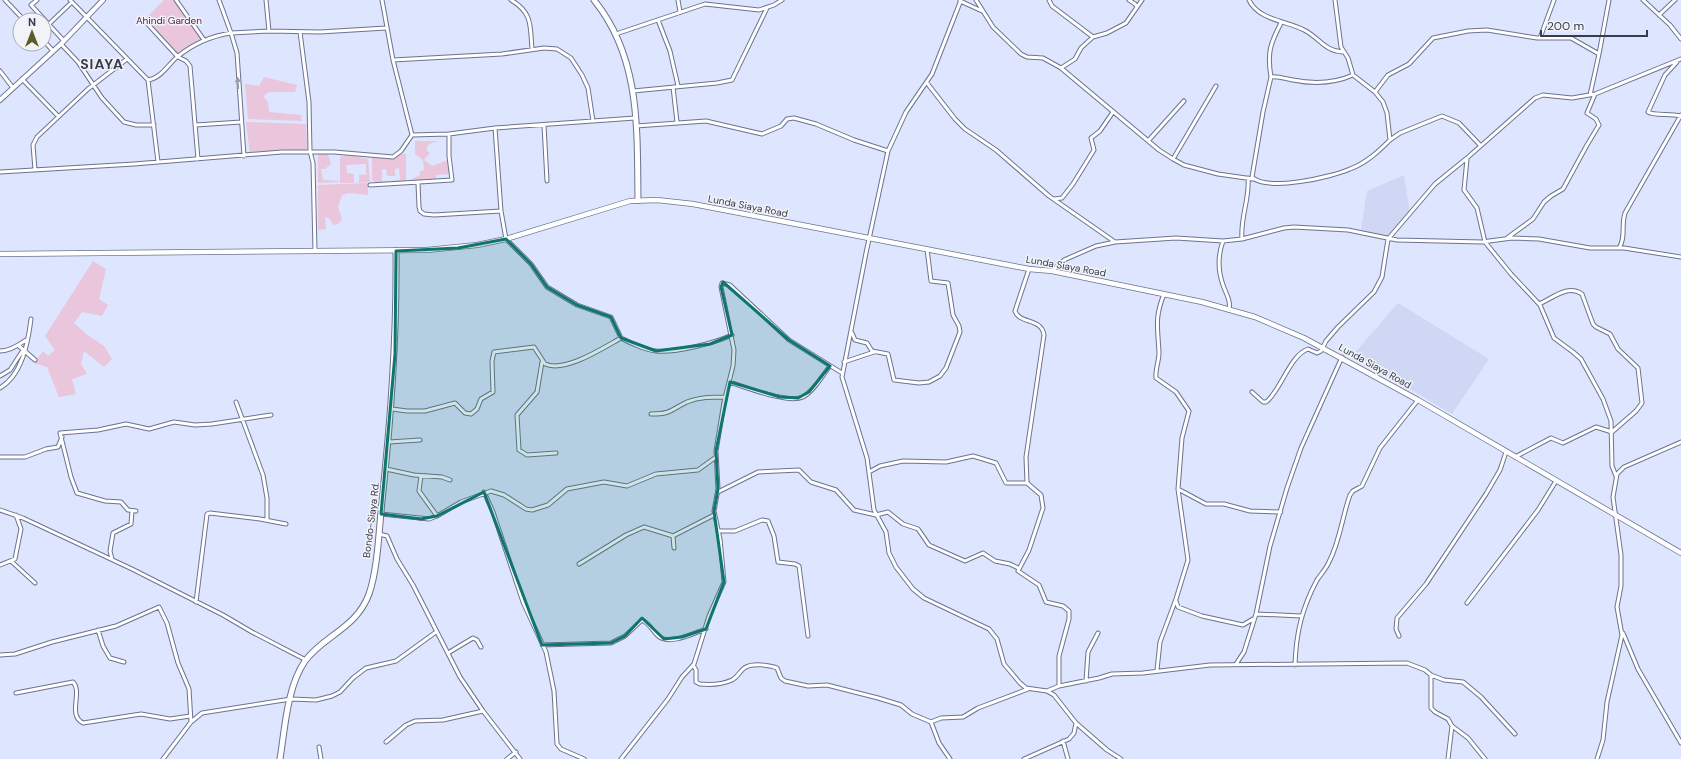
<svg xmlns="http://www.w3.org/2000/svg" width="1681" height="759" font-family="'DM Sans',sans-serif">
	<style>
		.built { fill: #cfd7f5 }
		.green { fill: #e9c6db }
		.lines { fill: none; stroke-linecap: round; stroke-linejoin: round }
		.street-casing { stroke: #6c738f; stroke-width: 5 }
		.secondary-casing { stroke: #6c738f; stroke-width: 6 }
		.primary-casing { stroke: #6c738f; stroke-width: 6 }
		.highway-casing { stroke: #6c738f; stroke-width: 7 }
		.street { stroke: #fff; stroke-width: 3 }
		.secondary { stroke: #fff; stroke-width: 4 }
		.primary { stroke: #fff; stroke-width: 4.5 }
		.highway { stroke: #fff; stroke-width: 5 }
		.oneway { fill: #9c9da4 }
		.marked { fill: #0f766e; fill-opacity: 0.2; stroke: #0f766e; stroke-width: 3; stroke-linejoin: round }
		.labels { text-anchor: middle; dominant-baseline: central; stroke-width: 3; stroke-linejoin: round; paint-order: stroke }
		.park-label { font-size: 10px; fill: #591946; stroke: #f1f3f9 }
		.street-label { font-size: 10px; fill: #383b48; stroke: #f1f3f9 }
		.district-label { font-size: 14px; font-weight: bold; letter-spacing: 1px; fill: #383b48; stroke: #f1f3f9 }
	</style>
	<rect width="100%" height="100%" fill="#dee5fe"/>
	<path class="built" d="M1404 175 1410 213 1388 237 1361 230 1367 191Z
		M1398 303 1489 359 1452 414 1353 355Z"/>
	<path class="green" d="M164 0H176L203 38 178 57 144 20Z
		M264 77 297 85 295 92H269L263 96 268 102 269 112 301 115 302 121 248 119 245 84 259 86Z
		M246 122 306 124 307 150 250 155Z
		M415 141H438L429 144 426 150 430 153 424 160 432 166 448 160 450 174 436 175V180L411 181 412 179 420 175V171L424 170 423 160 415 154Z
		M318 154H328L331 164 325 169H321L323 180 339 181V182L318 183Z
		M406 154V182L390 183V181L400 180 399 168 395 169V176H387L386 169H382V181H389L390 183 378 184 372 180V156Z
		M349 155 368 159 370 182 359 183V174L366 175V164L346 165 347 173 354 174V183H340V157Z
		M368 183V195L349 193 342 195 338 207 342 219 338 224 333 225 330 219 325 217 326 229 318 230V185Z
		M93 261 106 269 99 299 108 305 102 316 82 312 74 323 86 334 104 346 112 359 104 367 84 351 81 364 87 374 72 379 76 394 59 397 47 367 34 363 43 351 48 356 55 350 45 336Z"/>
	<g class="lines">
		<defs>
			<path id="street" d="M5 0 24 20
				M37 0 31 5 64 41
				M70 0 148 80C161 78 168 65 177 57 193 44 211 36 231 33L237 53 244 156
				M176 0 204 40
				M219 0 231 33 269 31 320 32 386 28
				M266 0 269 31
				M511 0C533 13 530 26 532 49
				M678 0 680 12
				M961 0 932 74 906 112 888 151 866 253 842 377 867 458 874 510 886 532 889 553 896 567 913 589 924 598 989 629 997 639 1004 664 1020 683 1026 688 1047 691 1054 695 1076 723 1107 750 1121 759
				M976 0 993 27 1021 54 1027 57 1043 58 1061 68 1159 150 1173 159 1184 165 1218 174 1253 179
				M1049 0 1052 6 1093 37
				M1129 0 1135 4 1137 7
				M1249 0C1258 20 1287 21 1304 30 1320 38 1324 51 1343 52
				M1335 0 1341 47 1348 58 1353 75 1375 92 1383 102 1387 113 1390 140 1400 133 1442 116 1459 123 1480 145
				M1643 0 1670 25 1681 39
				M960 1 982 11
				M1659 15 1675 0
				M144 20 178 57 186 61 190 66 198 159
				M658 20 670 51 678 86
				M49 24 72 2
				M300 32 309 102 310 151 313 163 315 251
				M616 34 705 4 759 10 774 5 782 0
				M1540 38 1554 0
				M44 41 53 51
				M61 44 78 62 102 98 124 122 136 125H154
				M1599 54 1609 0
				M393 60 502 54 544 48 557 49 571 58 582 75 588 88 593 121
				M1677 62 1665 75 1648 112C1653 116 1671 113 1681 116
				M1061 68 1075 59 1081 48 1093 37 1107 33 1126 23 1142 0
				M0 71 13 88
				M1353 75C1335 83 1313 84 1293 80 1286 79 1279 76 1271 77L1263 112 1252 177C1267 192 1332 177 1350 169 1366 163 1378 152 1390 140
				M1271 77C1267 53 1270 44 1281 23
				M22 79 58 116
				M148 80 158 162
				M927 83 955 119 965 129 996 150 1049 196 1115 242
				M673 87 677 122
				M633 91 717 83 732 80 767 8
				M1375 92 1388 75 1409 64 1433 38 1468 31 1487 30 1537 38H1571L1599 54 1590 95
				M196 125 241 122
				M544 125 547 181
				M636 126 706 121 762 134 781 126 787 119 794 118 816 124 854 140 888 151
				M495 128 501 211 506 239 531 264 547 287 577 305 611 317 621 338C630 343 646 350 656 351 676 353 714 343 732 335
				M412 135 449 134 495 128 635 118
				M1148 141 1184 101
				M1173 159 1216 86
				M1467 159 1464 190 1477 208 1485 242 1511 274 1540 305 1554 338 1573 352 1581 359 1603 399 1611 421 1612 466 1616 476
				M35 170 33 145 37 137 88 89 127 59
				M0 172 134 164 282 152H334L393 157 401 151 412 135 393 60 382 0
				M418 183 419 207 420 211 424 214 434 215 501 211
				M370 185 452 180 449 156V134
				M1054 199 1062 198 1073 184 1094 150 1091 138 1100 131 1113 112
				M1507 238 1533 219 1544 202 1551 196 1563 189 1587 145 1599 125 1596 119 1587 113 1595 94
				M1242 239C1240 218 1250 198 1248 178
				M1223 241C1218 255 1218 271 1223 285 1226 294 1231 300 1229 310
				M1619 248C1626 238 1621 225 1625 213L1681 115
				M1029 269 1015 311C1019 324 1042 318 1044 335L1026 457 1027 483 1041 495 1043 508 1029 550 1018 571 1039 585 1046 602 1063 606 1069 611V619L1059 656V686
				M1052 271 1064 260 1096 246 1115 242 1176 238 1223 241 1242 239 1284 228 1294 227 1348 230 1397 240 1482 242 1512 238 1539 239 1590 248H1624L1681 257
				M1164 294C1154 319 1158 328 1159 353 1159 361 1155 370 1156 378L1176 392 1189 411 1182 438 1178 489 1206 504H1224L1250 511 1281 512
				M852 333 855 340 867 343 872 351 888 354 894 380 919 383 929 382 940 376 946 368 960 332 959 326 953 315 948 283 931 281 927 249
				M19 346 35 360
				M0 351C10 351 19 345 26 340
				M542 362 537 392 517 415 519 450 527 455 556 453
				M844 362 874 352
				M0 376 10 370 23 350
				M729 382C746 387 788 404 803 397 814 391 822 376 830 366
				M0 388C22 375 28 343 31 319
				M1252 392 1263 402H1266C1280 392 1290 355 1308 349L1317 353 1321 351 1326 341 1338 327 1374 292 1382 277 1388 239 1435 184 1467 158 1535 98 1543 95 1572 98 1595 94 1681 59
				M236 402 263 475 267 498V520
				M392 409 407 411H425L455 403 465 413 471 414 477 409 481 399 493 392 492 361 494 352 534 347 545 364C565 373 603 348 621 338
				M651 414C672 414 670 410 687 402 699 397 712 397 725 397
				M389 442 420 440
				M0 457H25L46 449 58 447 62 437
				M1515 457 1551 438 1563 443 1596 427 1612 432 1636 411 1642 403 1638 368 1618 349 1610 334 1596 327 1593 324 1582 294C1568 284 1553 298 1539 304
				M386 469 414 475 442 477 450 480
				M869 472 880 466 903 461 946 462 973 456 996 463 1006 483H1028
				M421 476 419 491 437 516
				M484 492 493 512 523 602 546 652 554 691 557 744 561 749 584 759
				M718 492 758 472 799 470 811 482 836 490 854 510 876 515 888 512 903 524 918 529 929 545 965 561 983 553 995 561 1010 564 1018 568
				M0 510 23 518 132 569 223 615 252 632 306 660
				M136 511 128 510 121 502 105 501 77 493 71 477 60 433 98 430 126 424 149 429 174 422 195 425 212 424 271 415
				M381 514 429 519 437 516 461 502 491 491 504 495 526 509 532 510 548 505 567 489 604 482 627 486 656 474 698 470 716 457
				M718 531H735L762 520 768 521 774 536 778 562 795 564 799 566 808 636
				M379 534 387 536 397 559 413 585 460 677 483 711 520 759
				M674 548 673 536 714 515
				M112 559 110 551 113 533 131 524 132 511
				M11 561 35 583
				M579 564 626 535 644 527 673 536
				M0 565 15 559 21 529 16 515
				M1176 601 1178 607 1202 616 1243 625 1253 619
				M196 602 207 514 210 513 260 519 286 524
				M1467 603 1538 510 1556 481
				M1256 614 1301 616
				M98 630 103 646 110 658 124 662
				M1623 633 1638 669 1681 743
				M1399 636 1396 629 1397 618 1426 584 1486 494 1500 470 1506 452
				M542 645 611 643 625 636 642 620C649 623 653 631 658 636 669 646 694 633 706 629
				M448 653 473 638 477 640 481 647
				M0 655 15 654 52 642 116 626 159 607 167 623 178 663 189 689 191 722
				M1236 664 1244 652 1256 614 1270 546 1287 488 1301 448 1342 357
				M693 665 696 670V682L700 684C710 685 723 684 732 680 738 677 740 670 746 667 753 663 770 665 777 668L781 678 785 681 808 686 827 685 878 698 901 705 912 714 931 722 939 743 950 759
				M1295 665C1296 633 1302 608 1317 580 1321 574 1326 569 1329 562 1340 541 1342 517 1350 495L1353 491 1362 486 1380 448 1418 400
				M1157 670 1160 642 1176 599 1188 560 1178 489
				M1431 675 1444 680 1463 682 1481 697 1515 734
				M1086 681 1088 652 1098 633
				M1047 691 1059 686 1099 678 1112 674 1143 673 1210 665 1407 663 1425 670 1431 675V708L1435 712 1448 719 1452 726 1468 738 1485 759
				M16 693 73 682C83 692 67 715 83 723L141 714 170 719 190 716
				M931 722 941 718 963 717 978 708 1028 689
				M1063 741 1068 759
				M386 742 406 725 415 721 443 720 483 711
				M319 747 321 759
				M163 759 191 722 202 713 291 699 316 700 332 696 340 692 353 678 366 668 396 661 436 632
				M507 759 516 752
				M621 759 668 699 682 677 694 664 709 616 724 582 720 539 714 511 718 489 716 451 724 402 733 366 734 350 721 287 722 283 730 285 789 340 842 373
				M1024 759 1069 739 1074 733 1076 723
				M1448 759 1452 726
				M1597 759 1603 740 1607 702 1622 635 1617 607 1621 586V555L1613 497 1617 474 1624 467 1681 442"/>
			<path id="secondary" d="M0 100 61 44 103 0"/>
			<path id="primary" d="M0 254 427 250 477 245 506 239 630 201 657 200 693 204 1029 269 1052 271 1202 302 1255 317 1304 338 1418 400 1681 553"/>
			<path id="highway" d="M594 0C641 58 637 130 638 200
				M280 759C285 728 287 687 305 661 324 635 356 629 369 594 378 568 379 529 382 501 391 418 397 335 396 251"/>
		</defs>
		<use href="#street" class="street-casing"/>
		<use href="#secondary" class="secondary-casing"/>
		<use href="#primary" class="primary-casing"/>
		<use href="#highway" class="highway-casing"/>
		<use href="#street" class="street"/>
		<use href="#secondary" class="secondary"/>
		<use href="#primary" class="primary"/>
		<use href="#highway" class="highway"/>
	</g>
	<defs><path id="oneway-solid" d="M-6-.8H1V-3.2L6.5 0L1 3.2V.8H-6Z"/></defs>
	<use class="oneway" href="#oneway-solid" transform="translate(238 83) rotate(-94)"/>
	<path class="marked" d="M506 239 531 264 547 287 577 305 611 317 621 338 656 351 710 344 732 335 721 287 723 282 789 340 830 366 809 392 798 398 780 397 730 382 716 451 718 489 714 511 724 582 706 629 682 637 664 639 642 618 625 636 611 643 542 645 484 492 437 516 421 519 381 514 395 354 396 251 458 248Z"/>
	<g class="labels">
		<g class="park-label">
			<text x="169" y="20">Ahindi Garden</text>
		</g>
		<g class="street-label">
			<text transform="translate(748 206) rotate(11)">Lunda Siaya Road</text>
			<text transform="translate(1066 266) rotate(10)">Lunda Siaya Road</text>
			<text transform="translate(1375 366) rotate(29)">Lunda Siaya Road</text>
			<text transform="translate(371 520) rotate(-83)">Bondo-Siaya Rd.</text>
		</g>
		<g class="district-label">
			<text x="102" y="64">SIAYA</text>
		</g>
	</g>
	<g transform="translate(32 32)"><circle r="19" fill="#f1f3f9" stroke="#a7a9b2"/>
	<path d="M0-3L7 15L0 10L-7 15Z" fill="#5c5a26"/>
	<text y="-6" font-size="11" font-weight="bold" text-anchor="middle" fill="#383b48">N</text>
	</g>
	<path d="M1541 30v6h106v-6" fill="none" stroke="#383b48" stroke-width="2"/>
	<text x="1547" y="30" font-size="12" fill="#383b48" stroke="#f1f3f9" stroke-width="3" paint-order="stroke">200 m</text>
</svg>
